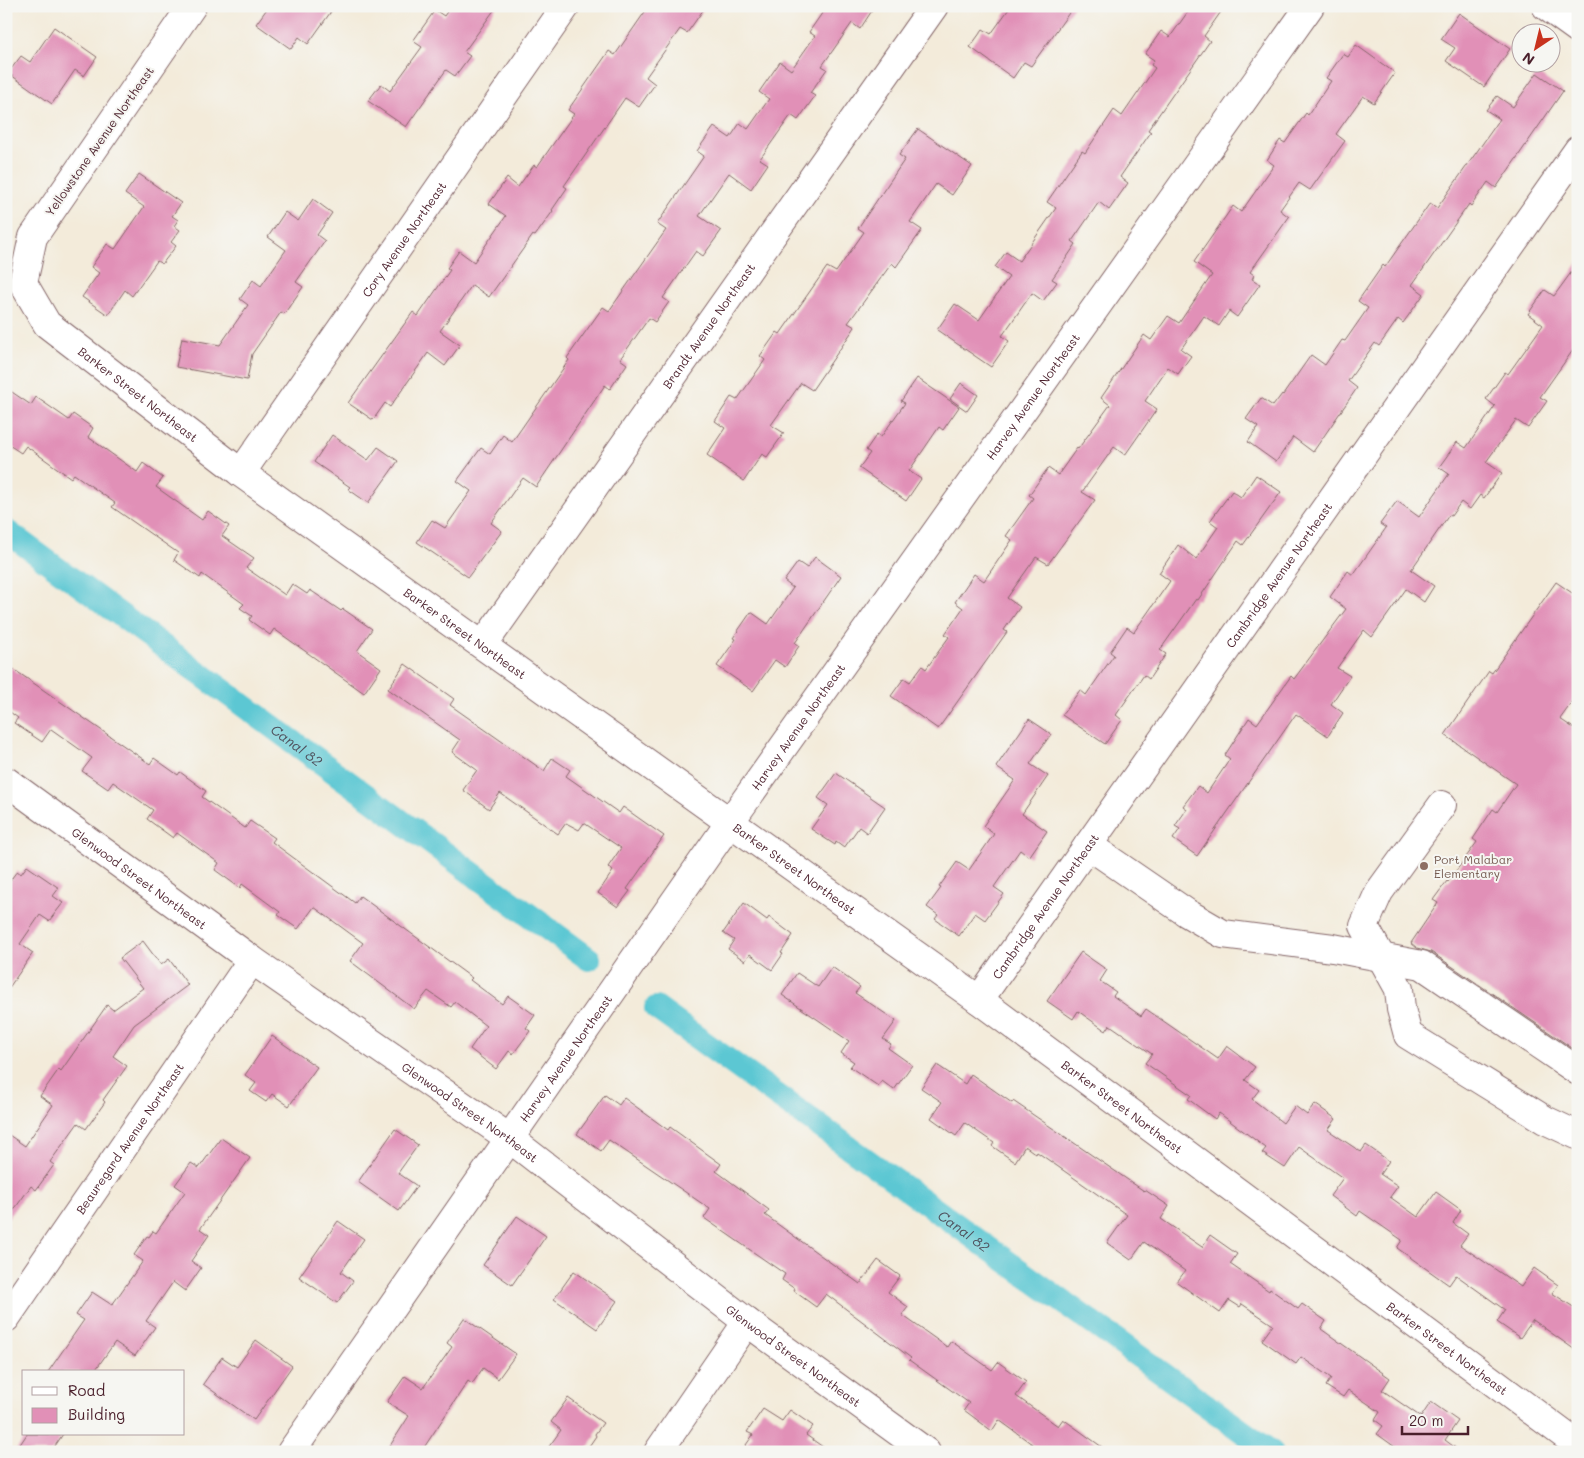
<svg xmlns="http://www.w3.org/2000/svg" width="1584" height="1458" font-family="Mali,sans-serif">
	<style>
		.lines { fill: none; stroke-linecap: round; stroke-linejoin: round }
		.canal { stroke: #5bc7d3; stroke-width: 24 }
		.building { fill: #e190b7 }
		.minor-casing { stroke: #856668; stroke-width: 30 }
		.minor { stroke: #fff; stroke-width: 28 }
		.education-dot { fill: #8d6e63; stroke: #f6f6f2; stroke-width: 2 }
		.labels { text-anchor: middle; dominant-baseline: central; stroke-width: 4; stroke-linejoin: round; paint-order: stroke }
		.street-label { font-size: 12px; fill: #4a1f2b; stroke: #f6f6f2 }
		.education-label { font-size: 12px; fill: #785e54; stroke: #f6f6f2; text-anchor: start }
		.water-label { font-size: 14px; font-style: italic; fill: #4f515d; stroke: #f6f6f2 }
	</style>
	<rect width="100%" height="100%" fill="#f6f6f2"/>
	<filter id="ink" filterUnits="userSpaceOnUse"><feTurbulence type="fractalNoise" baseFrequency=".02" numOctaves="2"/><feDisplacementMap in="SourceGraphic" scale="10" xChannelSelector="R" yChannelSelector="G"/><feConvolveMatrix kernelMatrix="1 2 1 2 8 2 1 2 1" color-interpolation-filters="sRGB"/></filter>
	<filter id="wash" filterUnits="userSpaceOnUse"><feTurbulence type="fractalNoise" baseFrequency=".0096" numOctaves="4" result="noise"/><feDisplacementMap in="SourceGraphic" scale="20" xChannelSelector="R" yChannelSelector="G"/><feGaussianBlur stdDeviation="1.12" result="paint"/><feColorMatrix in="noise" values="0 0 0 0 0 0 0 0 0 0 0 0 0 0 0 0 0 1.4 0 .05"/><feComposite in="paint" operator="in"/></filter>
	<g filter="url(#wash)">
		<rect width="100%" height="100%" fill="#f3ebda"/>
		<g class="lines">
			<g class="canal">
				<path id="s1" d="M6 531 589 959"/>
				<path id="s2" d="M656 1008 1271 1452"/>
			</g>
		</g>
		<g id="blocks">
			<path class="building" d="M269 6H335L308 44 299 37 291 49 256 24Z
				M451 6H497L464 52 470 56 455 76 446 70 406 127 368 101 381 84 390 91 422 47 413 41 435 10 444 16Z
				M649 6H706L687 33 680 29 646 77 655 84 639 107 625 98 564 186 567 188 552 210 553 211 535 236 533 235 489 297 472 285 440 331 460 345 445 366 428 353 390 407 385 403 373 420 348 403 413 312 418 316 450 270 447 268 459 251 474 262 506 216 489 204 507 178 518 187 534 165 537 167 574 114 568 110 609 51 615 55Z
				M827 6H875L860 29 852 23 822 66 827 69 810 93 815 96 798 120 791 115 760 159 768 164 751 189 729 173 699 216 721 231 703 256 696 251 663 298 669 302 655 322 649 318 620 359 627 364 610 389 605 385 536 487 523 478 491 523 502 531 468 577 417 542 432 520 445 528 471 491 457 481 481 448 490 454 503 435 512 442 569 360 567 358 603 307 609 311 666 230 657 224 704 156 697 151 714 127 730 138 740 123 748 129 769 99 759 92 780 62 791 70 815 36 809 32Z
				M1011 6H1074L1031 66 1024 62 1013 78 970 47 983 29 991 34Z
				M1192 6H1225L1204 36 1210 41 1148 130 1151 132 1120 177 1128 183 1109 210 1099 202 1072 241 1076 244 1052 279 1057 282 1043 301 1032 293 1002 336 1009 341 991 367 937 330 955 304 979 320 1009 277 995 267 1006 252 1019 261 1056 208 1047 202 1082 151 1085 153 1114 110 1122 116 1155 68 1151 65 1154 60 1145 54 1161 31 1170 37Z
				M1459 13 1510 49 1484 87 1446 61 1455 48 1441 39Z
				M54 27 97 57 84 76 75 70 52 104 8 73 21 56 30 62Z
				M1356 45 1395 73 1374 103 1363 96 1336 134 1345 141 1310 190 1299 183 1280 210 1289 217 1250 272 1254 275 1252 279 1260 284 1237 317 1229 311 1219 326 1204 316 1181 349 1191 356 1178 374 1168 367 1145 401 1157 409 1125 455 1114 447 1082 492 1095 500 1048 564 1036 557 1007 598 1020 607 1004 630 1007 632 938 729 891 696 904 678 910 682 922 666 926 669 949 637 945 634 963 608 955 602 974 574 984 581 1012 540 1006 536 1033 498 1029 495 1048 468 1058 475 1077 448 1078 449 1110 405 1101 398 1144 335 1151 340 1168 316 1179 323 1212 275 1194 262 1233 206 1241 212 1274 165 1267 160 1280 140 1285 143 1306 113 1308 115 1331 81 1326 78 1343 54 1348 57Z
				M1537 73 1563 91 1496 188 1488 182 1471 206 1469 204 1412 285 1424 294 1403 323 1398 319 1379 346 1375 343 1348 381 1357 388 1313 452 1293 437 1276 462 1248 442 1258 427 1246 419 1261 398 1273 406 1282 394 1283 395 1311 355 1325 365 1342 340 1345 341 1368 308 1358 301 1383 265 1385 267 1430 203 1437 208 1500 119 1486 110 1497 96 1513 107Z
				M918 129 972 166 952 195 936 184 910 222 922 230 896 267 892 263 848 323 855 327 812 390 801 383 771 425 784 433 767 457 762 454 744 481 707 455 725 428 715 421 731 397 737 400 765 360 760 356 777 332 780 334 827 267 836 272 864 232 858 228 905 159 899 155Z
				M139 174 181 203 172 216 178 220 174 226 180 230 171 242 176 246 162 264 157 261 132 296 125 290 108 315 82 297 99 273 91 267 107 244 115 249 144 207 125 194Z
				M313 199 332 213 317 235 325 241 296 282 303 287 284 314 281 312 252 354 247 380 176 367 182 338 220 345 248 305 240 299 253 280 261 286 286 250 268 237 285 212 298 221Z
				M1578 263V343L1540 397 1547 401 1528 428 1516 420 1486 462 1502 473 1484 498 1480 495 1470 509 1461 502 1451 516 1449 515 1411 570 1434 586 1424 602 1406 589 1372 637 1364 630 1337 668 1350 676 1331 704 1343 713 1328 736 1296 714 1197 856 1173 839 1180 829 1175 826 1187 809 1183 806 1198 786 1207 793 1230 759 1225 755 1249 718 1257 724 1291 676 1294 679 1346 609 1330 597 1348 571 1353 575 1386 528 1380 524 1397 501 1419 517 1449 474 1439 467 1457 442 1466 448 1495 406 1486 399 1505 372 1508 374 1543 325 1528 314 1545 290 1554 296Z
				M917 378 959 407 943 430 939 427 909 471 921 479 906 501 859 468 870 453 866 450 877 434 881 437 905 403 901 401Z
				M961 383 978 395 967 411 950 399Z
				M6 388 31 405 36 397 69 420 73 414 93 428 88 437 137 472 143 463 163 478 156 487 202 520 208 511 229 526 222 536 254 558 246 568 285 595 292 584 307 594 310 590 341 611 343 609 372 629 357 651 381 668 364 693 274 629 270 635 249 620 252 616 240 608 244 604 202 574 200 578 174 560 178 553 112 507 115 503 74 474 71 478 26 446 21 453 6 443Z
				M332 435 368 460 378 447 398 461 368 503 348 489 350 487 314 462Z
				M1256 475 1281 492 1243 545 1238 541 1198 600 1196 599 1160 650 1166 654 1149 679 1144 675 1116 715 1122 720 1105 744 1062 715 1080 690 1086 695 1114 655 1110 652 1127 627 1134 632 1170 581 1159 573 1178 545 1196 559 1218 527 1210 521 1232 491 1241 497Z
				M815 557 841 576 795 643 799 646 785 667 775 660 753 691 717 666 736 639 733 638 751 612 768 624 793 588 784 581 798 562 807 568Z
				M1556 582 1578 597V694L1560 719 1578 731V1052L1431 952 1417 948 1411 943 1438 903 1433 900 1447 881 1448 882 1477 842 1473 839 1493 809 1497 812 1516 784 1445 735 1489 671 1492 673Z
				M6 664 150 764 154 758 178 775 180 772 206 791 202 797 245 828 250 821 275 838 272 842 355 903 360 896 472 978 470 980 502 1004 508 996 535 1015 526 1028 530 1031 513 1054 509 1051 496 1069 470 1049 486 1026 455 1002 451 1007 428 991 414 1009 350 961 363 943 314 907 298 929 278 915 280 912 242 884 240 888 215 870 219 863 177 833 173 838 147 819 153 810 113 782 108 789 82 771 92 758 51 729 42 742 14 723 18 718 6 709Z
				M405 664 454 699 450 705 544 771 552 758 570 770 566 776 619 813 623 807 664 836 627 889 630 891 618 907 598 893 613 871 608 867 621 848 584 823 579 830 566 823 558 834 500 793 489 809 463 790 477 770 452 752 460 740 388 689Z
				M1029 719 1051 734 1030 764 1048 776 1022 814 1047 831 1029 857 1020 850 994 887 1004 894 985 920 975 913 959 936 935 919 938 915 927 907 941 888 939 887 957 862 969 870 994 834 983 826 1015 780 996 767Z
				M836 773 885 807 867 833 859 827 844 848 836 842 835 845 811 829 828 805 818 798Z
				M27 866 59 888 53 896 63 903 49 921 40 915 20 944 33 953 6 992V886L17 871 21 874Z
				M744 903 767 920 769 917 793 935 781 953 783 954 772 970 750 954 745 961 728 949 734 940 723 933Z
				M143 941 161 965 169 959 188 985 134 1025 113 1056 127 1066 103 1100 105 1102 86 1129 78 1123 50 1162 54 1165 36 1190 31 1186 6 1221V1133L25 1146 53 1105 40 1096 59 1069 61 1071 107 1005 113 1010 143 988 120 958Z
				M1081 952 1107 970 1100 981 1116 992 1113 996 1141 1016 1146 1009 1218 1059 1227 1046 1255 1067 1245 1080 1259 1090 1252 1099 1283 1123 1295 1106 1307 1115 1315 1104 1336 1119 1328 1130 1361 1152 1366 1145 1389 1161 1380 1174 1398 1186 1390 1197 1418 1217 1436 1192 1461 1210 1453 1223 1468 1234 1460 1245 1521 1287 1534 1268 1558 1285 1552 1293 1578 1310V1352L1533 1320 1520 1338 1497 1322 1505 1310 1456 1275 1449 1285 1397 1248 1402 1240 1360 1211 1357 1216 1330 1196 1343 1178 1299 1147 1285 1168 1262 1153 1266 1148 1219 1113 1215 1119 1188 1099 1191 1095 1145 1063 1152 1054 1110 1025 1106 1031 1078 1011 1073 1019 1047 1001Z
				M832 967 860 987 855 993 896 1021 883 1039 891 1044 888 1048 912 1065 894 1090 882 1081 878 1086 850 1067 854 1062 841 1053 849 1041 782 995 797 973 818 987Z
				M272 1036 317 1067 289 1106 272 1094 266 1102 250 1091 256 1083 245 1075Z
				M937 1065 965 1084 971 1074 1012 1103 1013 1101 1144 1191 1145 1190 1169 1206 1161 1219 1202 1247 1210 1235 1237 1254 1230 1264 1269 1291 1270 1289 1298 1309 1302 1304 1326 1321 1321 1329 1390 1378 1382 1390 1421 1417 1431 1402 1458 1421 1445 1440 1461 1452H1402L1377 1434 1383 1426 1375 1420 1380 1412 1348 1390 1343 1397 1326 1386 1331 1378 1301 1357 1296 1364 1262 1340 1273 1325 1242 1304 1240 1307 1229 1300 1220 1313 1177 1282 1185 1271 1144 1242 1131 1260 1107 1243 1127 1215 1037 1152 1036 1154 1025 1146 1015 1162 992 1146 994 1143 965 1123 956 1136 931 1118 942 1102 921 1088Z
				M605 1095 619 1105 624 1098 668 1130 670 1127 721 1164 716 1171 769 1210 765 1215 860 1284 878 1260 900 1276 888 1292 908 1307 902 1315 947 1347 951 1341 992 1370 998 1362 1026 1382 1016 1396 1058 1426 1063 1419 1109 1452H1043L999 1420 992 1431 964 1410 969 1403 909 1360 911 1358 826 1294 816 1307 794 1291 795 1289 782 1280 785 1274 704 1218 710 1209 609 1140 601 1151 577 1134Z
				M395 1129 418 1145 398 1173 417 1186 399 1211 358 1182Z
				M221 1138 250 1158 200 1229 209 1235 191 1261 201 1268 185 1291 173 1282 146 1321 155 1327 135 1356 115 1342 94 1372H48L84 1320 76 1315 92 1292 112 1305 143 1261 134 1255 147 1236 149 1237 153 1231 156 1233 185 1192 175 1185 191 1163 199 1168Z
				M517 1216 546 1236 512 1285 483 1265Z
				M338 1221 364 1239 341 1272 353 1281 337 1303 299 1277Z
				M574 1271 617 1301 597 1329 554 1299Z
				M464 1318 516 1354 498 1379 483 1368 472 1384 468 1381 421 1452H386L409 1416 387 1402 405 1376 423 1388 452 1347 447 1343Z
				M256 1340 292 1366 254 1420 203 1384 222 1357 237 1367Z
				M568 1398 603 1423 595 1434 596 1436 585 1452H545L561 1430 551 1422Z
				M763 1409 782 1421 790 1410 813 1426 806 1435 830 1452H741L753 1435 747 1432Z
				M27 1434H63L51 1452H15Z"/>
		</g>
	</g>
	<g filter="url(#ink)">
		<use href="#blocks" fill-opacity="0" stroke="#856668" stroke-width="1"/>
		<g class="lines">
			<defs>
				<g id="minor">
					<path id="s3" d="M192 6 33 237 23 283 47 324 241 473 979 1000 1578 1445"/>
					<path d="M1546 6 1578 29"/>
					<path id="s4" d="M241 473 566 6"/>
					<path id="s5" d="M483 645 934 6"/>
					<path id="s6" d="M6 781 252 960 509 1138 747 1322 926 1452"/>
					<path d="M1442 805 1379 892 1364 926 1399 989 1401 1009 1408 1035 1545 1120 1577 1135 1578 1134"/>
					<path d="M1088 845 1187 913 1223 934 1333 948 1422 965 1578 1071"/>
					<path id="s7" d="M979 1000 1578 150"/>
					<path id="s8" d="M6 1318 252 960"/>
					<path id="s9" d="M291 1452 730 822 1310 6"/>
					<path d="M658 1452 747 1322"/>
				</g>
			</defs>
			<use href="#minor" class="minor-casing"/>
			<use href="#minor" class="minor"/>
		</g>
	</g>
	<circle class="education-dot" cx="1424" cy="866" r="5"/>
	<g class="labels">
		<g class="street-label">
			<text transform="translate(99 141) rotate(-55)">Yellowstone Avenue Northeast</text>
			<text stroke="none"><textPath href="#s4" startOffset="285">Cory Avenue Northeast</textPath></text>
			<text stroke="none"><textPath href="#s5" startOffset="391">Brandt Avenue Northeast</textPath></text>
			<text stroke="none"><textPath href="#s3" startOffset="490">Barker Street Northeast</textPath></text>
			<text stroke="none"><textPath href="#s9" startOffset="1290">Harvey Avenue Northeast</textPath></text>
			<text stroke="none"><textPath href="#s7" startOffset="520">Cambridge Avenue Northeast</textPath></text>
			<text stroke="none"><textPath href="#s3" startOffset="895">Barker Street Northeast</textPath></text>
			<text stroke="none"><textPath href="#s9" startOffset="885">Harvey Avenue Northeast</textPath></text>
			<text stroke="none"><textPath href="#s3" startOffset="1300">Barker Street Northeast</textPath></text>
			<text stroke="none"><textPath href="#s6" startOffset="165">Glenwood Street Northeast</textPath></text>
			<text stroke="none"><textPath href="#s7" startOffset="115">Cambridge Avenue Northeast</textPath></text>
			<text stroke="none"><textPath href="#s9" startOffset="480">Harvey Avenue Northeast</textPath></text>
			<text stroke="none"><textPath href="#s3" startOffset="1705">Barker Street Northeast</textPath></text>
			<text stroke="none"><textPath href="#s6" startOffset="570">Glenwood Street Northeast</textPath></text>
			<text stroke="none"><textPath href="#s8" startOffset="218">Beauregard Avenue Northeast</textPath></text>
			<text stroke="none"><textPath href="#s3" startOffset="2110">Barker Street Northeast</textPath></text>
			<text stroke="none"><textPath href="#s6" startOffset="975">Glenwood Street Northeast</textPath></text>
		</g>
		<g class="education-label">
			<text x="1434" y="859">Port Malabar<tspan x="1434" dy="14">Elementary</tspan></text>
		</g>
		<g class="water-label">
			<text stroke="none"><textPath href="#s1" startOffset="361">Canal 82</textPath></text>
			<text stroke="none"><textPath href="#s2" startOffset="380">Canal 82</textPath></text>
		</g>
	</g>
	<rect width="1584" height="1458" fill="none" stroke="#f6f6f2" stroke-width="25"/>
	<rect x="22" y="1370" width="162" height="65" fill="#f6f6f2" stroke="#b1a0a2"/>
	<rect x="32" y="1387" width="25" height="8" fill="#ffffff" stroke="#b1a0a2"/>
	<text x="68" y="1396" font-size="15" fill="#4a1f2b">Road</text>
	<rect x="32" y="1408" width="25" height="15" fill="#e190b7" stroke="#b1a0a2"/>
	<text x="68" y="1420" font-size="15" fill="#4a1f2b">Building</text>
	<g transform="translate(1536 48) rotate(215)"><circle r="24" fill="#f6f6f2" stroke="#b1a0a2"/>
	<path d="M0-4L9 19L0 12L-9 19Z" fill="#c8321e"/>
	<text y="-8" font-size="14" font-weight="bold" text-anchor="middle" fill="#4a1f2b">N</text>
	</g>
	<path d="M1402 1426v8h66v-8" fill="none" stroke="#4a1f2b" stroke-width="2.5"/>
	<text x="1409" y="1426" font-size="15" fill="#4a1f2b" stroke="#f6f6f2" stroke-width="4" paint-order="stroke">20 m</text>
</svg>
